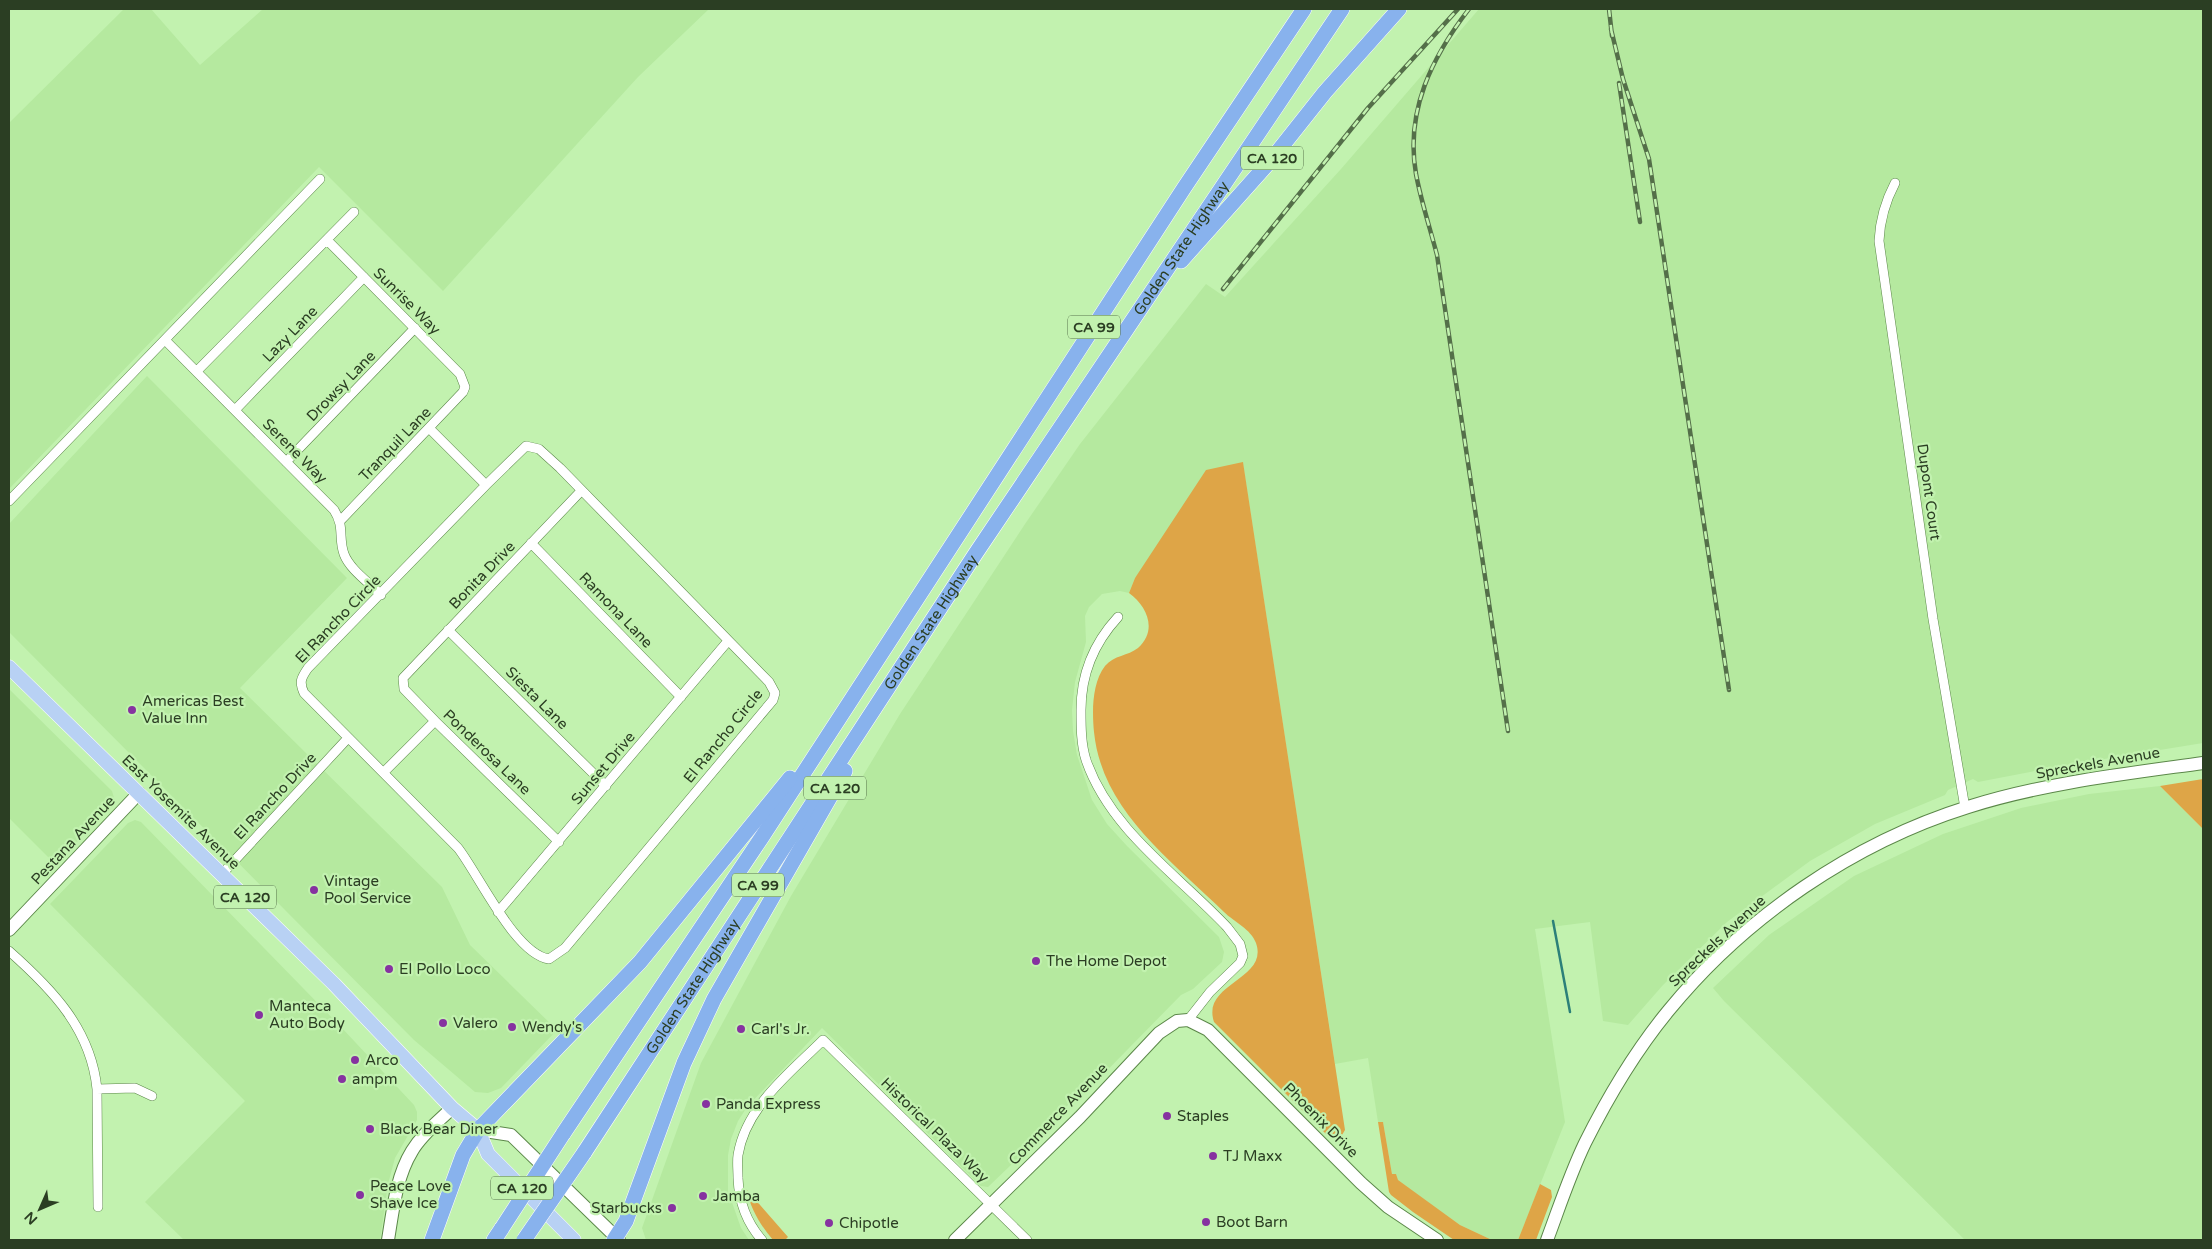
<svg xmlns="http://www.w3.org/2000/svg" width="2212" height="1249" font-family="'Varela Round',sans-serif">
<style>
.built{fill:#b5e99f}
.green{fill:#dea547}
.lines{fill:none;stroke-linecap:round;stroke-linejoin:round}
.stream{stroke:#2c8079;stroke-width:2.5}
.street-casing{stroke:#5b8749;stroke-width:10}
.secondary-casing{stroke:#5b8749;stroke-width:14}
.primary-casing{stroke:#fff;stroke-width:15}
.highway-casing{stroke:#fff;stroke-width:16}
.street{stroke:#fff;stroke-width:9}
.secondary{stroke:#fff;stroke-width:12}
.primary{stroke:#b8d1f4;stroke-width:14}
.highway{stroke:#88b2ed;stroke-width:15}
.rail-casing{stroke:#546f49;stroke-width:4.5}
.rail{stroke:#c2f2af;stroke-width:2.5;stroke-dasharray:8;stroke-linecap:butt}
.highway-bridge-casing{stroke:#fff;stroke-width:16;stroke-linecap:butt}
.highway-bridge{stroke:#88b2ed;stroke-width:15}
.poi-dot{fill:#8632a0;stroke:#c2f2af;stroke-width:2}
.labels{text-anchor:middle;dominant-baseline:central;stroke-width:4.5;stroke-linejoin:round;paint-order:stroke}
.shield{fill:#c2f2af;stroke:#58744d;stroke-width:1}
.shield-label{font-size:14px;font-weight:bold;fill:#2b3e23}
.street-label{font-size:15px;fill:#2b3e23;stroke:#c2f2af}
.poi-label{font-size:15px;fill:#2b3e23;stroke:#c2f2af;text-anchor:start}
</style>
<rect width="100%" height="100%" fill="#c2f2af"/>
<path class="built" d="M 124,9 L 151,9 L 200,65 L 263,9 L 709,9 L 638,77 L 443,291 L 319,167 L 9,489 L 9,123 Z
M 1479,9 L 2203,9 L 2203,743 L 2061,766 L 1978,782 L 1973,779 L 1948,790 L 1945,795 L 1875,824 L 1810,861 L 1727,922 L 1663,985 L 1628,1025 L 1603,1021 L 1590,922 L 1535,929 L 1565,1122 L 1518,1240 L 1492,1240 L 1460,1225 L 1397,1180 L 1396,1174 L 1392,1174 L 1383,1122 L 1378,1122 L 1368,1058 L 1335,1064 L 1243,463 L 1135,578 L 1129,593 L 1120,591 L 1102,594 L 1089,607 L 1085,616 L 1086,642 L 1075,682 L 1072,710 L 1073,731 L 1077,755 L 1092,800 L 1107,824 L 1127,846 L 1219,937 L 1224,952 L 1222,962 L 1193,989 L 1181,995 L 1079,1099 L 1073,1100 L 1062,1111 L 1063,1115 L 988,1187 L 981,1186 L 822,1028 L 747,1107 L 738,1121 L 731,1139 L 728,1155 L 728,1191 L 741,1228 L 749,1240 L 646,1240 L 642,1228 L 701,1063 L 791,896 L 900,714 L 1025,524 L 1080,444 L 1206,284 L 1225,297 L 1341,169 Z
M 147,376 L 347,578 L 240,688 L 442,887 L 470,945 L 557,1030 L 501,1088 L 488,1093 L 475,1092 L 414,1040 L 9,632 L 9,524 Z
M 9,689 L 112,791 L 114,798 L 111,805 L 56,865 L 9,818 Z
M 2160,786 L 2203,829 L 2203,1240 L 1965,1240 L 1724,1001 L 1713,988 L 1769,935 L 1854,876 L 1943,834 L 2021,808 L 2089,794 Z
M 135,820 L 141,822 L 341,1027 L 414,1105 L 417,1112 L 417,1120 L 395,1158 L 388,1184 L 380,1240 L 184,1240 L 145,1202 L 245,1101 L 50,904 L 128,823 Z"/>
<path class="green" d="M 1243,462 L 1345,1130 L 1339,1140 L 1330,1138 L 1214,1022 C 1201,983 1269,980 1256,943 C 1251,929 1234,922 1224,912 C 1171,860 1102,811 1094,732 C 1092,711 1092,683 1105,666 C 1114,655 1128,656 1138,648 C 1158,630 1147,606 1129,593 L 1135,578 L 1206,470 Z
M 2203,779 L 2203,829 L 2160,786 Z
M 1378,1122 L 1383,1122 L 1392,1174 L 1396,1174 L 1398,1180 L 1460,1225 L 1492,1240 L 1454,1240 L 1413,1212 L 1391,1195 L 1389,1192 Z
M 1540,1184 L 1551,1190 L 1552,1197 L 1536,1240 L 1518,1240 Z
M 746,1189 L 788,1237 L 785,1240 L 773,1240 C 760,1225 751,1209 746,1189 Z"/>
<g class="lines">
<path class="stream" d="M 1553,921 L 1570,1012"/>
<g class="street-casing">
<path id="street" d="M 1895,183 C 1885,202 1880,219 1879,241 L 1933,619 L 1965,808
M 327,240 L 460,374 L 465,387 L 463,392 L 341,520
M 165,340 L 334,510 C 345,527 338,537 344,554 C 350,570 370,583 381,595
M 197,371 L 354,212
M 235,410 L 364,277
M 429,428 L 486,485
M 526,446 L 539,449 L 560,468 L 769,682 L 775,693 L 773,700 L 565,948 L 549,959 C 515,954 479,875 458,848 L 304,693 C 299,682 301,678 308,668 L 486,485 Z
M 286,462 L 415,328
M 9,501 L 320,179
M 531,543 L 681,697
M 1118,617 C 1094,643 1081,675 1081,710 C 1081,727 1081,744 1086,760 C 1110,830 1178,875 1227,927 L 1240,944 L 1243,956 L 1240,963 L 1210,992 L 1188,1020
M 448,630 L 606,786
M 384,772 L 435,721
M 559,842 L 435,721 L 404,689 L 403,678 L 581,491
M 222,874 L 348,738
M 498,912 L 728,641
M 9,951 C 52,989 91,1029 97,1089 L 98,1207
M 97,1089 L 135,1088 L 152,1096
M 762,1240 C 746,1222 739,1202 738,1178 C 738,1170 737,1162 738,1155 C 746,1106 790,1073 823,1040 L 1027,1240"/>
</g>
<g class="secondary-casing">
<path id="secondary" d="M 9,930 L 139,793
M 478,1130 L 511,1135 L 619,1240
M 388,1240 C 393,1210 396,1177 412,1151 C 422,1134 438,1122 452,1108
M 955,1240 L 1080,1117 L 1159,1033 L 1177,1021 L 1188,1020 L 1208,1030 L 1361,1183 L 1388,1207 L 1437,1240
M 1547,1240 C 1559,1208 1570,1174 1585,1143 C 1608,1097 1636,1050 1669,1010 C 1745,917 1853,843 1968,807 C 2044,783 2124,774 2203,763"/>
</g>
<g class="primary-casing">
<path id="primary" d="M 9,667 L 334,984 L 452,1108 L 478,1130 L 488,1154 L 574,1240"/>
</g>
<g class="highway-casing">
<g id="highway">
<path d="M 1181,261 L 1271,160 L 1325,92 L 1399,9"/>
<path d="M 563,1134 L 762,837 L 1184,188 L 1304,9"/>
<path id="s1" d="M 584,1153 L 976,553 L 1342,9"/>
<path d="M 432,1240 L 463,1155 L 478,1130 L 640,962 L 790,778"/>
<path d="M 494,1240 L 502,1228"/>
<path d="M 614,1240 L 626,1221 L 684,1063 L 714,999 L 845,771"/>
</g>
</g>
<use href="#street" class="street"/>
<use href="#secondary" class="secondary"/>
<use href="#primary" class="primary"/>
<use href="#highway" class="highway"/>
<g class="rail-casing">
<path id="rail" d="M 1469,9 C 1432,57 1405,111 1416,174 C 1421,201 1430,228 1437,255 L 1508,731
M 1609,9 L 1612,36
M 1611,29 L 1623,79 L 1649,159 L 1729,690
M 1619,83 L 1640,222
M 1223,289 L 1368,108 L 1458,9"/>
</g>
<use href="#rail" class="rail"/>
<g class="highway-bridge-casing">
<path id="highway-bridge" d="M 502,1228 L 563,1134
M 524,1240 L 584,1153"/>
</g>
<use href="#highway-bridge" class="highway-bridge"/>
</g>
<g class="poi-dot">
<circle cx="132" cy="710" r="5"/>
<circle cx="314" cy="890" r="5"/>
<circle cx="1036" cy="961" r="5"/>
<circle cx="389" cy="969" r="5"/>
<circle cx="259" cy="1015" r="5"/>
<circle cx="443" cy="1023" r="5"/>
<circle cx="512" cy="1027" r="5"/>
<circle cx="741" cy="1029" r="5"/>
<circle cx="355" cy="1060" r="5"/>
<circle cx="342" cy="1079" r="5"/>
<circle cx="706" cy="1104" r="5"/>
<circle cx="1167" cy="1116" r="5"/>
<circle cx="370" cy="1129" r="5"/>
<circle cx="1213" cy="1156" r="5"/>
<circle cx="360" cy="1195" r="5"/>
<circle cx="703" cy="1196" r="5"/>
<circle cx="672" cy="1208" r="5"/>
<circle cx="1206" cy="1222" r="5"/>
<circle cx="829" cy="1223" r="5"/>
</g>
<g class="labels">
<g class="shield">
<rect x="1241" y="146.5" width="62" height="23" rx="4"/>
<rect x="1068" y="315.5" width="52" height="23" rx="4"/>
<rect x="804" y="776.5" width="62" height="23" rx="4"/>
<rect x="732" y="873.5" width="52" height="23" rx="4"/>
<rect x="214" y="885.5" width="62" height="23" rx="4"/>
<rect x="491" y="1176.5" width="62" height="23" rx="4"/>
</g>
<g class="shield-label">
<text x="1272" y="158">CA 120</text>
<text x="1094" y="327">CA 99</text>
<text x="835" y="788">CA 120</text>
<text x="758" y="885">CA 99</text>
<text x="245" y="897">CA 120</text>
<text x="522" y="1188">CA 120</text>
</g>
<g class="street-label">
<text stroke="none"><textPath href="#s1" startOffset="1084">Golden State Highway</textPath></text>
<text transform="translate(407 301) rotate(45)">Sunrise Way</text>
<text transform="translate(290 334) rotate(-46)">Lazy Lane</text>
<text transform="translate(341 386) rotate(-46)">Drowsy Lane</text>
<text transform="translate(395 444) rotate(-46)">Tranquil Lane</text>
<text transform="translate(295 451) rotate(45)">Serene Way</text>
<text transform="translate(1929 492) rotate(82)">Dupont Court</text>
<text transform="translate(482 575) rotate(-46)">Bonita Drive</text>
<text transform="translate(616 610) rotate(46)">Ramona Lane</text>
<text transform="translate(338 619) rotate(-46)">El Rancho Circle</text>
<text stroke="none"><textPath href="#s1" startOffset="634">Golden State Highway</textPath></text>
<text transform="translate(537 698) rotate(45)">Siesta Lane</text>
<text transform="translate(723 736) rotate(-51)">El Rancho Circle</text>
<text transform="translate(487 752) rotate(44)">Ponderosa Lane</text>
<text transform="translate(2098 763) rotate(-10)">Spreckels Avenue</text>
<text transform="translate(603 768) rotate(-50)">Sunset Drive</text>
<text transform="translate(275 796) rotate(-47)">El Rancho Drive</text>
<text transform="translate(181 812) rotate(44)">East Yosemite Avenue</text>
<text transform="translate(73 840) rotate(-47)">Pestana Avenue</text>
<text transform="translate(1717 941) rotate(-43)">Spreckels Avenue</text>
<text stroke="none"><textPath href="#s1" startOffset="199">Golden State Highway</textPath></text>
<text transform="translate(1058 1114) rotate(-46)">Commerce Avenue</text>
<text transform="translate(1321 1120) rotate(45)">Phoenix Drive</text>
<text transform="translate(935 1130) rotate(44)">Historical Plaza Way</text>
</g>
<g class="poi-label">
<text x="142" y="701">Americas Best<tspan x="142" dy="17">Value Inn</tspan></text>
<text x="324" y="881">Vintage<tspan x="324" dy="17">Pool Service</tspan></text>
<text x="1046" y="961">The Home Depot</text>
<text x="399" y="969">El Pollo Loco</text>
<text x="269" y="1006">Manteca<tspan x="269" dy="17">Auto Body</tspan></text>
<text x="453" y="1023">Valero</text>
<text x="522" y="1027">Wendy's</text>
<text x="751" y="1029">Carl's Jr.</text>
<text x="365" y="1060">Arco</text>
<text x="352" y="1079">ampm</text>
<text x="716" y="1104">Panda Express</text>
<text x="1177" y="1116">Staples</text>
<text x="380" y="1129">Black Bear Diner</text>
<text x="1223" y="1156">TJ Maxx</text>
<text x="370" y="1186">Peace Love<tspan x="370" dy="17">Shave Ice</tspan></text>
<text x="713" y="1196">Jamba</text>
<text x="662" y="1208" text-anchor="end">Starbucks</text>
<text x="1216" y="1222">Boot Barn</text>
<text x="839" y="1223">Chipotle</text>
</g>
</g>
<rect width="2212" height="1249" fill="none" stroke="#2b3e23" stroke-width="20"/>
<g transform="translate(40 1209) rotate(225)" stroke="#c2f2af" stroke-width="4" paint-order="stroke">
<path d="M0-4L9 19L0 12L-9 19Z" fill="#2b3e23"/>
<text y="-8" font-size="14" font-weight="bold" text-anchor="middle" fill="#2b3e23">N</text>
</g>
</svg>
